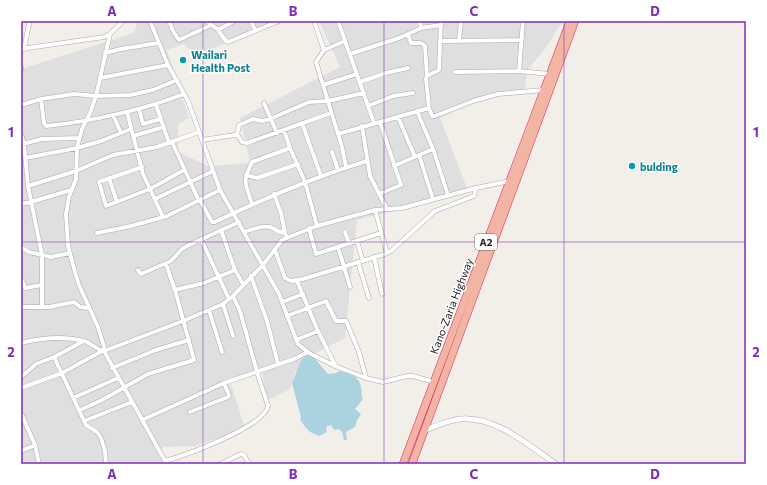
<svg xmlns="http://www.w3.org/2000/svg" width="767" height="485" font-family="Commissioner,sans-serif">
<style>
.residential{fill:#e0dfdf}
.water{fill:#aad3df}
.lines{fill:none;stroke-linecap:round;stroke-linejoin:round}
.minor-casing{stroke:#a9a9a9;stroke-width:5}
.tertiary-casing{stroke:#a9a9a9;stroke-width:6}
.trunk-casing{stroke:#dc2a67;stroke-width:8}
.minor{stroke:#fff;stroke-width:4}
.tertiary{stroke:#fff;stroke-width:5}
.trunk{stroke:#f2b4a3;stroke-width:7}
.grid{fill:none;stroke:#7b2cbf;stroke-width:1;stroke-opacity:0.55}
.culture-dot{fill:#0f9aa8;stroke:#fff;stroke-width:1.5}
.labels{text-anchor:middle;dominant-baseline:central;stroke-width:3;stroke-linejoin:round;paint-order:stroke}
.shield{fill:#fff;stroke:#646464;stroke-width:1}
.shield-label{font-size:10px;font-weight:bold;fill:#222}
.culture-label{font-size:11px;font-weight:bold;fill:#0d838f;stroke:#fff;text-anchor:start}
.street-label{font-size:11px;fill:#222;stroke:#fff}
.neatline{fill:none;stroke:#7b2cbf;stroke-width:1.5}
.grid-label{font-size:13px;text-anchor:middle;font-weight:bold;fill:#7b2cbf}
</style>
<rect width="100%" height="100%" fill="#f2efe9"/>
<path class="residential" d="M 138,21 L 280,21 L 195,56 L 184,44 L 167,50 L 189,118 L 178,124 L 178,152 L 208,166 L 250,163 L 240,118 L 340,67 L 319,21 L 563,21 L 545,49 L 528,69 L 524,95 L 496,95 L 462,107 L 440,118 L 468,191 L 407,208 L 357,220 L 345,338 L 312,355 L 295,372 L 290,389 L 267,401 L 262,372 L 229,378 L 245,429 L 195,446 L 162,447 L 162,464 L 21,464 L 21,69 L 134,33 Z"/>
<path class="water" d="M 306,355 L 312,355 L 328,374 L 336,373 L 339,371 C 348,373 359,375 361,387 C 362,392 361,395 363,399 L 355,409 L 361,414 L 357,420 L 355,427 L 346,432 L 347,440 L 344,440 L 342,432 L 339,429 L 334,430 L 331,425 L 327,426 L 326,430 L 327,432 L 319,436 C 308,432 306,429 300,419 L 301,417 L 292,383 L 301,361 Z"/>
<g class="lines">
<g class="minor-casing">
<path id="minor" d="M 150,21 L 168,65 L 188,101 L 220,190 L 279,294 L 298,344 L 309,353 L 335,366 L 366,378 L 383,382 L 407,376 L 413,376 L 434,382
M 169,21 L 173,31 L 179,40 L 211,25
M 207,21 L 218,30 L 234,21
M 251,21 L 255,30
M 314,21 L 324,50
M 338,21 L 374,123
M 420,21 L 421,28
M 441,21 L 439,70 L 427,76 L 426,79 L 429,108 L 432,116 L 435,116 L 473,101 L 498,94 L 544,90
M 218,30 L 225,40 L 228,42 L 279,21
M 408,34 L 411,43 L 421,43 L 425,46 L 427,76
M 345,41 L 324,50 L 316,62 L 342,147 L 346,167
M 440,41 L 522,40
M 459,41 L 461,21
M 21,49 L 104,37 L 110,34 L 123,21
M 24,49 L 29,24
M 105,53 L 121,49 L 158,43
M 350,54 L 399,38 L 421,28 L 441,25
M 21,67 L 21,70
M 519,71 L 523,21
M 455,72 L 519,71 L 550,74
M 100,78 L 168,65
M 360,82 L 386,73 L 408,68
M 323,85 L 357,74
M 41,99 L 44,123 L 46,126 C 94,121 139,111 184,94
M 264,103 L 277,133
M 21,105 L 41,99 L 74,94 L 96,96 L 130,95 L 153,90 L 177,80
M 156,105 L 169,143
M 368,106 L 393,96 L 413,93
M 139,109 L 143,124 L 161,119
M 417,111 L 433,149 L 448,195
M 127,112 L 143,174 L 163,217
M 113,115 L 121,133
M 398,117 L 415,157
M 302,123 L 321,176
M 362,126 L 370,176 L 387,209
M 284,130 L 290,148 L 305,182 L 317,226
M 21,134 L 24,144 L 28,186 L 42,255 L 42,307
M 338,134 L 429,108
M 237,135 L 239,125 L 253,119 L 262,121 L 270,119 L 309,102 L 328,101 L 364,93
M 133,136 L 164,127
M 202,140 L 235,135 L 238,136 L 242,142 L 247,143 L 331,113
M 172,142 L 199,201
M 23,144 L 42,139 L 79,138
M 332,152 L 338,170
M 419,155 L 433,199
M 25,158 L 77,148 L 101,141 L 131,129
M 394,166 L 433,149
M 142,167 L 99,182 L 106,206 L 150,189 L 184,170
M 246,175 L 257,178 L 298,164
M 109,178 L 117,202
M 28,186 L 76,171 L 113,155 L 157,147 L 199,132
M 274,194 L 281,213 L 285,233
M 379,194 L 401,185 L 380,122
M 155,199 L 213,171
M 200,200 L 212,222 L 215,222 C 265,198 314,177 367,161
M 21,204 L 31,202 L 71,190
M 252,204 C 245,182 242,183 252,162 L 290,148
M 375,210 L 387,253
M 309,228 L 316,254 L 381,233
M 221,230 L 235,270 L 243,284
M 244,232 C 251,230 262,225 270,227 C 276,228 274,232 285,233 L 287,238
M 345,232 L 349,243
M 97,233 L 131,226 L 167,216 L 220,190
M 201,239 L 229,299
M 357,241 L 363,261
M 21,247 L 29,252 L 51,257 L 70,253
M 338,247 L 350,287
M 275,250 L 285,278 L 291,281 L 303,279 L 385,254 L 391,251 L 435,211 L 474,196 L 476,188
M 374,257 L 382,294
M 358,262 L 369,298
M 138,270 L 141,274 L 171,261 L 182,249 L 187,246 L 239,222
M 251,276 L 267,321 L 278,364
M 297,281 L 318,331 L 335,365
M 21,282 L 23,282 L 25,288 L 42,285
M 175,290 L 204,283 L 235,270
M 282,302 L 303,294
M 223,304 L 233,336
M 21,307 L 49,307 L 74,302 L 80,307 L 89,308
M 209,310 L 222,352
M 287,316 L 326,301 L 336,321 L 346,321 L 359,352 L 366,378
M 296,340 L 318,331
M 21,343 C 41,338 64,336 84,341 C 91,343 97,350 104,351 L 183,321 L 223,304 L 233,296 L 263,265 L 282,240 L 294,235 L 317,226 L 375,210 L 402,208 L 476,188 L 510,181
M 105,350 L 98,327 L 79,285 L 75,272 L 68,246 L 66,214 L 69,197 L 76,179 L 77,148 L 82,129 L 90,113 L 96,96 L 110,34
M 104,351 L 165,461 L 166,464
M 54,357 L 86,425 L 97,432 L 101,438 L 105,451 L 106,464
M 112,368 L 156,350 L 189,340
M 21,377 L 36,364 L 54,357 L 84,341
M 21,388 L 62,373 L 102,351
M 73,398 L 118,378
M 80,410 L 102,400 L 148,374 L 194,360 L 175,290 L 166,264
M 190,412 L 228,397 L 229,395 L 224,383
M 21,413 L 35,445 L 39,464
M 142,420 L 224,383 L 294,359 L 308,352
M 84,421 L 132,402
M 21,451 L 35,445
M 165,461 C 186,455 264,427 268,406 L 257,372 L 240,311 L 233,296
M 220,464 L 241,454 L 244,455 L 249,464"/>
</g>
<g class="tertiary-casing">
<path id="tertiary" d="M 425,430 C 437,426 448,420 460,419 C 494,415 530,446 556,464"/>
</g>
<g class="trunk-casing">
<path id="trunk" d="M 403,464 L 570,21
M 412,464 L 575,21"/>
</g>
<use href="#minor" class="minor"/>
<use href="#tertiary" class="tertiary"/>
<use href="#trunk" class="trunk"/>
</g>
<path class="grid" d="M 203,21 L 203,464M 384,21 L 384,464M 564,21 L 564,464M 21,242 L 746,242"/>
<g class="culture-dot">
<circle cx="183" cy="60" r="4"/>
<circle cx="632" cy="166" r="4"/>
</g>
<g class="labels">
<rect class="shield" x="475" y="234" width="22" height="16" rx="3"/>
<g class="shield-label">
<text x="486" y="242">A2</text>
</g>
<g class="culture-label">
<text x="191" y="54">Wailari<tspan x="191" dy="13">Health Post</tspan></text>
<text x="640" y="166">bulding</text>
</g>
<g class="street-label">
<text transform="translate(451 306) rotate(-69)">Kano-Zaria Highway</text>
</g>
</g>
<rect width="767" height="485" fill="none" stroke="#ffffff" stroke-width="44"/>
<rect x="22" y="22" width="723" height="441" class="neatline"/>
<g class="grid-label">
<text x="112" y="16">A</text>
<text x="293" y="16">B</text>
<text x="474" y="16">C</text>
<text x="655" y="16">D</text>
<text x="11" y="137">1</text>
<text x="756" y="137">1</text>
<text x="11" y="357">2</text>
<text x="756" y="357">2</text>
<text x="112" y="479">A</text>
<text x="293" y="479">B</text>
<text x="474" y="479">C</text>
<text x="655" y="479">D</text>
</g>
</svg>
